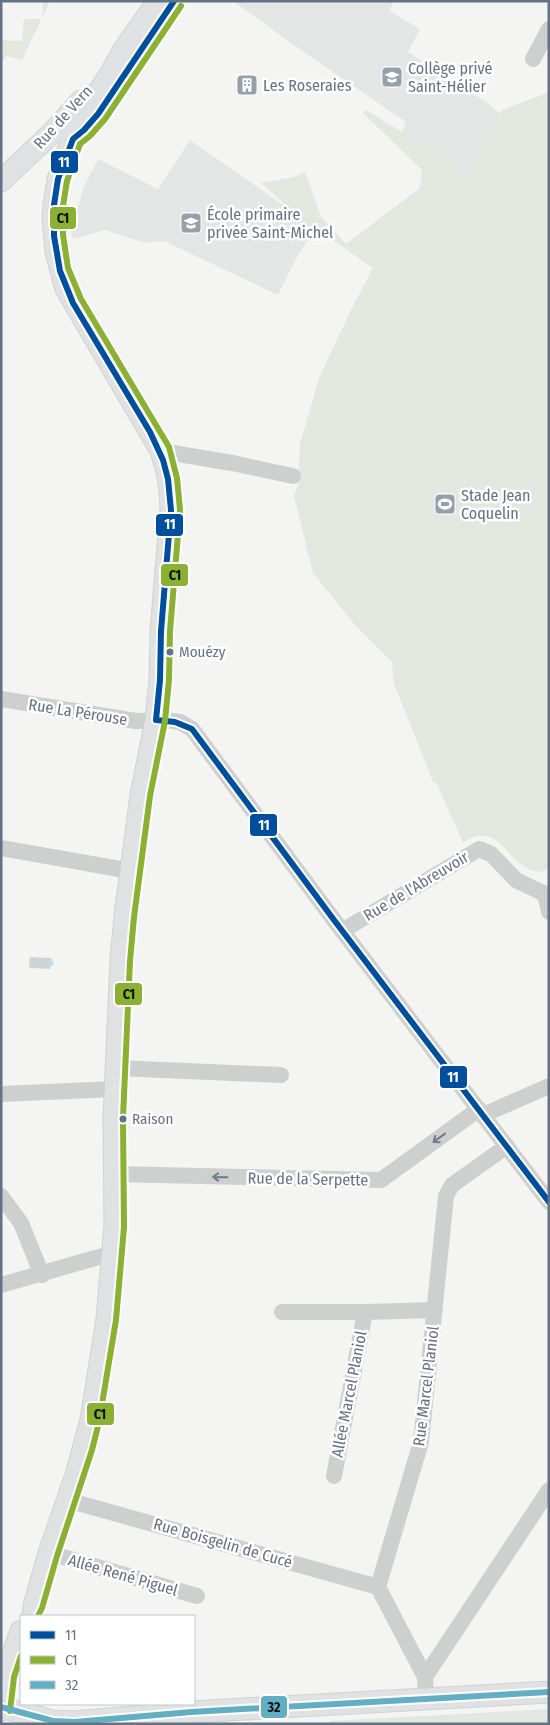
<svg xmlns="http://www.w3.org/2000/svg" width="550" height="1725" font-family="'Fira Sans Condensed',sans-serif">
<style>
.built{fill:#e4e6e5}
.green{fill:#e3e7e0}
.water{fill:#ced5d8}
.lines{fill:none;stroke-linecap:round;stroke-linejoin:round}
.major-casing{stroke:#d1d2d1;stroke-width:23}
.minor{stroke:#cecfcf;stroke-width:16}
.major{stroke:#e0e1e2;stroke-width:21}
.bus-1-casing{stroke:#fff;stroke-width:10}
.bus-2-casing{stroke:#fff;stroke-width:10}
.bus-3-casing{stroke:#fff;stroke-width:10}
.bus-1{stroke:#004f9e;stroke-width:6}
.bus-2{stroke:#8bb132;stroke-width:6}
.bus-3{stroke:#62afc4;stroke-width:6}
.oneway{stroke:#6e7b8c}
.bus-dot{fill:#637284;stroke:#fff;stroke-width:2}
.labels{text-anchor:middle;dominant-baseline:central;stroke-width:5;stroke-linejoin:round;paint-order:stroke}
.bus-label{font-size:15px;fill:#637284;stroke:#fff;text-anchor:start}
.poi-label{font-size:16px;fill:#637284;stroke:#fff;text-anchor:start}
.street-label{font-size:16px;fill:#637284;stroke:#fff}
.line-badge{stroke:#fff;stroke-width:2}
.badge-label{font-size:14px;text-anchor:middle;font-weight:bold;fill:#fff}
.pale-badge-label{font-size:14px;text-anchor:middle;font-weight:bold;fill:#111}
</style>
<rect width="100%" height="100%" fill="#f4f4f2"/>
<path class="built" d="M 233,1 L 394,1 L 390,11 L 420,29 L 408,52 L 489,104 L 500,114 L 468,172 L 402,132 L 406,122 L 295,46 Z
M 190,140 L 316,228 L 296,259 L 278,295 L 164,241 L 145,243 L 105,230 L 73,239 L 71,232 L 84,186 L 98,159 L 158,189 Z"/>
<path class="green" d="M 43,1 L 50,1 L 22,60 L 7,56 L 1,63 L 1,40 L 22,41 L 24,19 L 42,19 Z
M 549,92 L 549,867 L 541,872 C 537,871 532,871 529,869 C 506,860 497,819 463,843 L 437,784 L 433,782 L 394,684 L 392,662 L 355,625 L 313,573 L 294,496 L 298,485 L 300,444 L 319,378 L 352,308 L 373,268 L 300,217 L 261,183 L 291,178 L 305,172 L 321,217 L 346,244 L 420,188 L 422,170 L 363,113 L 366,110 L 468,172 L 502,110 Z
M 549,1709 L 549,1724 L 330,1724 L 330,1721 Z"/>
<path class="water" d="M 30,957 L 51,958 L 54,964 L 50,967 L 50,969 L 29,968 Z"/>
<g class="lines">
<g class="major-casing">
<path id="major" d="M 117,86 L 174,1
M 1,181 L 54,131 L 81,101
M 33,1616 L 34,1606 L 49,1553 L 76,1475 L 91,1420 L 107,1319 L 115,1226 L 114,1118 L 121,960 L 125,916 L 141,795 L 156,720 L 160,680 L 161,631 L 171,510 C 171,489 168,471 161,451 L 66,289 L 56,252 L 53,217 L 54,205 L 58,179 L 77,125 L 111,73 L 123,51 L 158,1
M 1,1707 L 53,1721 L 75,1722 L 191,1712 L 549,1692
M 1,1710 L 5,1675 L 21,1631"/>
</g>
<path class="minor" d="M 533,59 L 549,29
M 161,451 L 232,463 L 293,476
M 1,699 L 136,721 L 166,720 L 180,722 L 192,729 L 334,920 L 549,1202
M 1,848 L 131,871
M 342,931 L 479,849 L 491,854 L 516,880 L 545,894 L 549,912
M 116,1068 L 281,1075
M 1,1094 L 115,1089
M 483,1115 L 549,1086
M 115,1174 L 381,1180 L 479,1109
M 1,1196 L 21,1223 L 42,1275
M 1,1285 L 113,1253
M 282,1312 L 365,1312 L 435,1310
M 334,1476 L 365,1312
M 67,1500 L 378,1587
M 49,1553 L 197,1596
M 425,1677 L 549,1490
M 426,1699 L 425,1677 L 378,1587 L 421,1442 L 446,1196 L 452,1185 L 507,1146"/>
<use href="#major" class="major"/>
<g class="bus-1-casing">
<path id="bus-1" d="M 156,720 L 160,680 L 161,631 L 171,510 L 168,479 L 163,460 L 150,432 L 73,303 L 60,271 L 54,236 L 54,205 L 58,179 L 73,139 L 84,130 L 98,114 L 174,1
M 156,720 L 175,722 L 192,729 L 334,920 L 549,1202"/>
</g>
<g class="bus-2-casing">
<path id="bus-2" d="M 38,1616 L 42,1608 L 57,1556 L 92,1450 L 99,1422 L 116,1320 L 124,1227 L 123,1118 L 130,961 L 134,917 L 150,796 L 165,721 L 169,680 L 170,631 L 180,510 L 177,478 L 169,447 L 81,299 L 68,268 L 63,235 L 63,206 L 67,181 L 80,144 L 90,136 L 105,119 L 181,6
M 10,1711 L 14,1677 L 21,1656"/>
</g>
<g class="bus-3-casing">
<path id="bus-3" d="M 1,1707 L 53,1721 L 75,1722 L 191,1712 L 549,1692"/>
</g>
<use href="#bus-1" class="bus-1"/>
<use href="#bus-2" class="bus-2"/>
<use href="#bus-3" class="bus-3"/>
</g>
<defs><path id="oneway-shaft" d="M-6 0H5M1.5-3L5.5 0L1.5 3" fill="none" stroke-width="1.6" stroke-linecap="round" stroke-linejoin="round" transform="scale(1.25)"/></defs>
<g class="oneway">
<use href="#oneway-shaft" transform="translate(439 1138) rotate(144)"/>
<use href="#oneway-shaft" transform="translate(220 1177) rotate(-179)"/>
</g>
<defs>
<g id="school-square" transform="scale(1.125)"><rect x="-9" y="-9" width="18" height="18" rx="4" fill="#96a0aa" stroke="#fff"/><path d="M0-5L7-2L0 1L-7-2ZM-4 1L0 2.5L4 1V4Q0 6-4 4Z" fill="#fff"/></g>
<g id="building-square" transform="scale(1.125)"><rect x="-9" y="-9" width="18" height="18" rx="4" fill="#96a0aa" stroke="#fff"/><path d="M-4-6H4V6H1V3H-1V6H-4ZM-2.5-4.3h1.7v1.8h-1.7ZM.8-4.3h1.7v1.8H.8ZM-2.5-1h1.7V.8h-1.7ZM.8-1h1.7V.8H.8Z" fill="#fff"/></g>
<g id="stadium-square" transform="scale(1.125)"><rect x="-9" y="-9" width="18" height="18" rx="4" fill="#96a0aa" stroke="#fff"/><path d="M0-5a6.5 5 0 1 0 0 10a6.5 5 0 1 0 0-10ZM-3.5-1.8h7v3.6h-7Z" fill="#fff"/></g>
</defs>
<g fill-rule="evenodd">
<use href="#school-square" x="392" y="77"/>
<use href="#building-square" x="247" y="85"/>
<use href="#school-square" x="191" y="223"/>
<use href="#stadium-square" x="445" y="504"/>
</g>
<g class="bus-dot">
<circle cx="170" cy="652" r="4.5"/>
<circle cx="123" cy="1119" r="4.5"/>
</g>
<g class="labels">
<g class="bus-label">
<text x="179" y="652">Mouézy</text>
<text x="132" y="1119">Raison</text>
</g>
<g class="poi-label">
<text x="408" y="68">Collège privé<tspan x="408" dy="18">Saint-Hélier</tspan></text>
<text x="263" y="85">Les Roseraies</text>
<text x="207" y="214">École primaire<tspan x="207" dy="18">privée Saint-Michel</tspan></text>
<text x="461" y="495">Stade Jean<tspan x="461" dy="18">Coquelin</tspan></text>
</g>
<g class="street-label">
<text transform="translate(63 117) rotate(-48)">Rue de Vern</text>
<text transform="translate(78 712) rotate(9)">Rue La Pérouse</text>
<text transform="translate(416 886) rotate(-31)">Rue de l'Abreuvoir</text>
<text transform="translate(308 1179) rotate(1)">Rue de la Serpette</text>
<text transform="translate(426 1386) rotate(-83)">Rue Marcel Planiol</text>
<text transform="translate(349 1394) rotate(-79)">Allée Marcel Planiol</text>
<text transform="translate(223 1543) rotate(16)">Rue Boisgelin de Cucé</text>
<text transform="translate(123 1575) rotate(16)">Allée René Piguel</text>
</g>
</g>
<g class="line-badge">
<rect x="50" y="150" width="29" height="24" rx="5" fill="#004f9e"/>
<rect x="49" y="206" width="28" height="24" rx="5" fill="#8bb132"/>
<rect x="155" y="513" width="29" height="24" rx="5" fill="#004f9e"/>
<rect x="160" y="563" width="29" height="24" rx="5" fill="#8bb132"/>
<rect x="249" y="813" width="29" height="24" rx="5" fill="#004f9e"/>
<rect x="114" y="982" width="29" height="24" rx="5" fill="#8bb132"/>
<rect x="439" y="1065" width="29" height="24" rx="5" fill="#004f9e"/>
<rect x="86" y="1402" width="29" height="24" rx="5" fill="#8bb132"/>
<rect x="260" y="1695" width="28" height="24" rx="5" fill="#62afc4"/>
</g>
<g class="badge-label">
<text x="64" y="167">11</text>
<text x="170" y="529">11</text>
<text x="264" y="830">11</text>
<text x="453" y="1082">11</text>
</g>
<g class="pale-badge-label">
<text x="63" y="223">C1</text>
<text x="175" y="580">C1</text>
<text x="129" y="999">C1</text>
<text x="100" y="1419">C1</text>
<text x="274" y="1712">32</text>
</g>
<rect width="550" height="1725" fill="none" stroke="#637284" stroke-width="5"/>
<rect x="20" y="1615" width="175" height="90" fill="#ffffff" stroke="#c1c7ce"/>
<rect x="30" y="1631" width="25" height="8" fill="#004f9e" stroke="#c1c7ce"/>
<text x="65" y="1640" font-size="15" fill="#637284">11</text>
<rect x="30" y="1656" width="25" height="8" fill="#8bb132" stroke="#c1c7ce"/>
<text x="65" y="1665" font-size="15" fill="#637284">C1</text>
<rect x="30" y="1681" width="25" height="8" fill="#62afc4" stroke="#c1c7ce"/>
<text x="65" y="1690" font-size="15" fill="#637284">32</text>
</svg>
